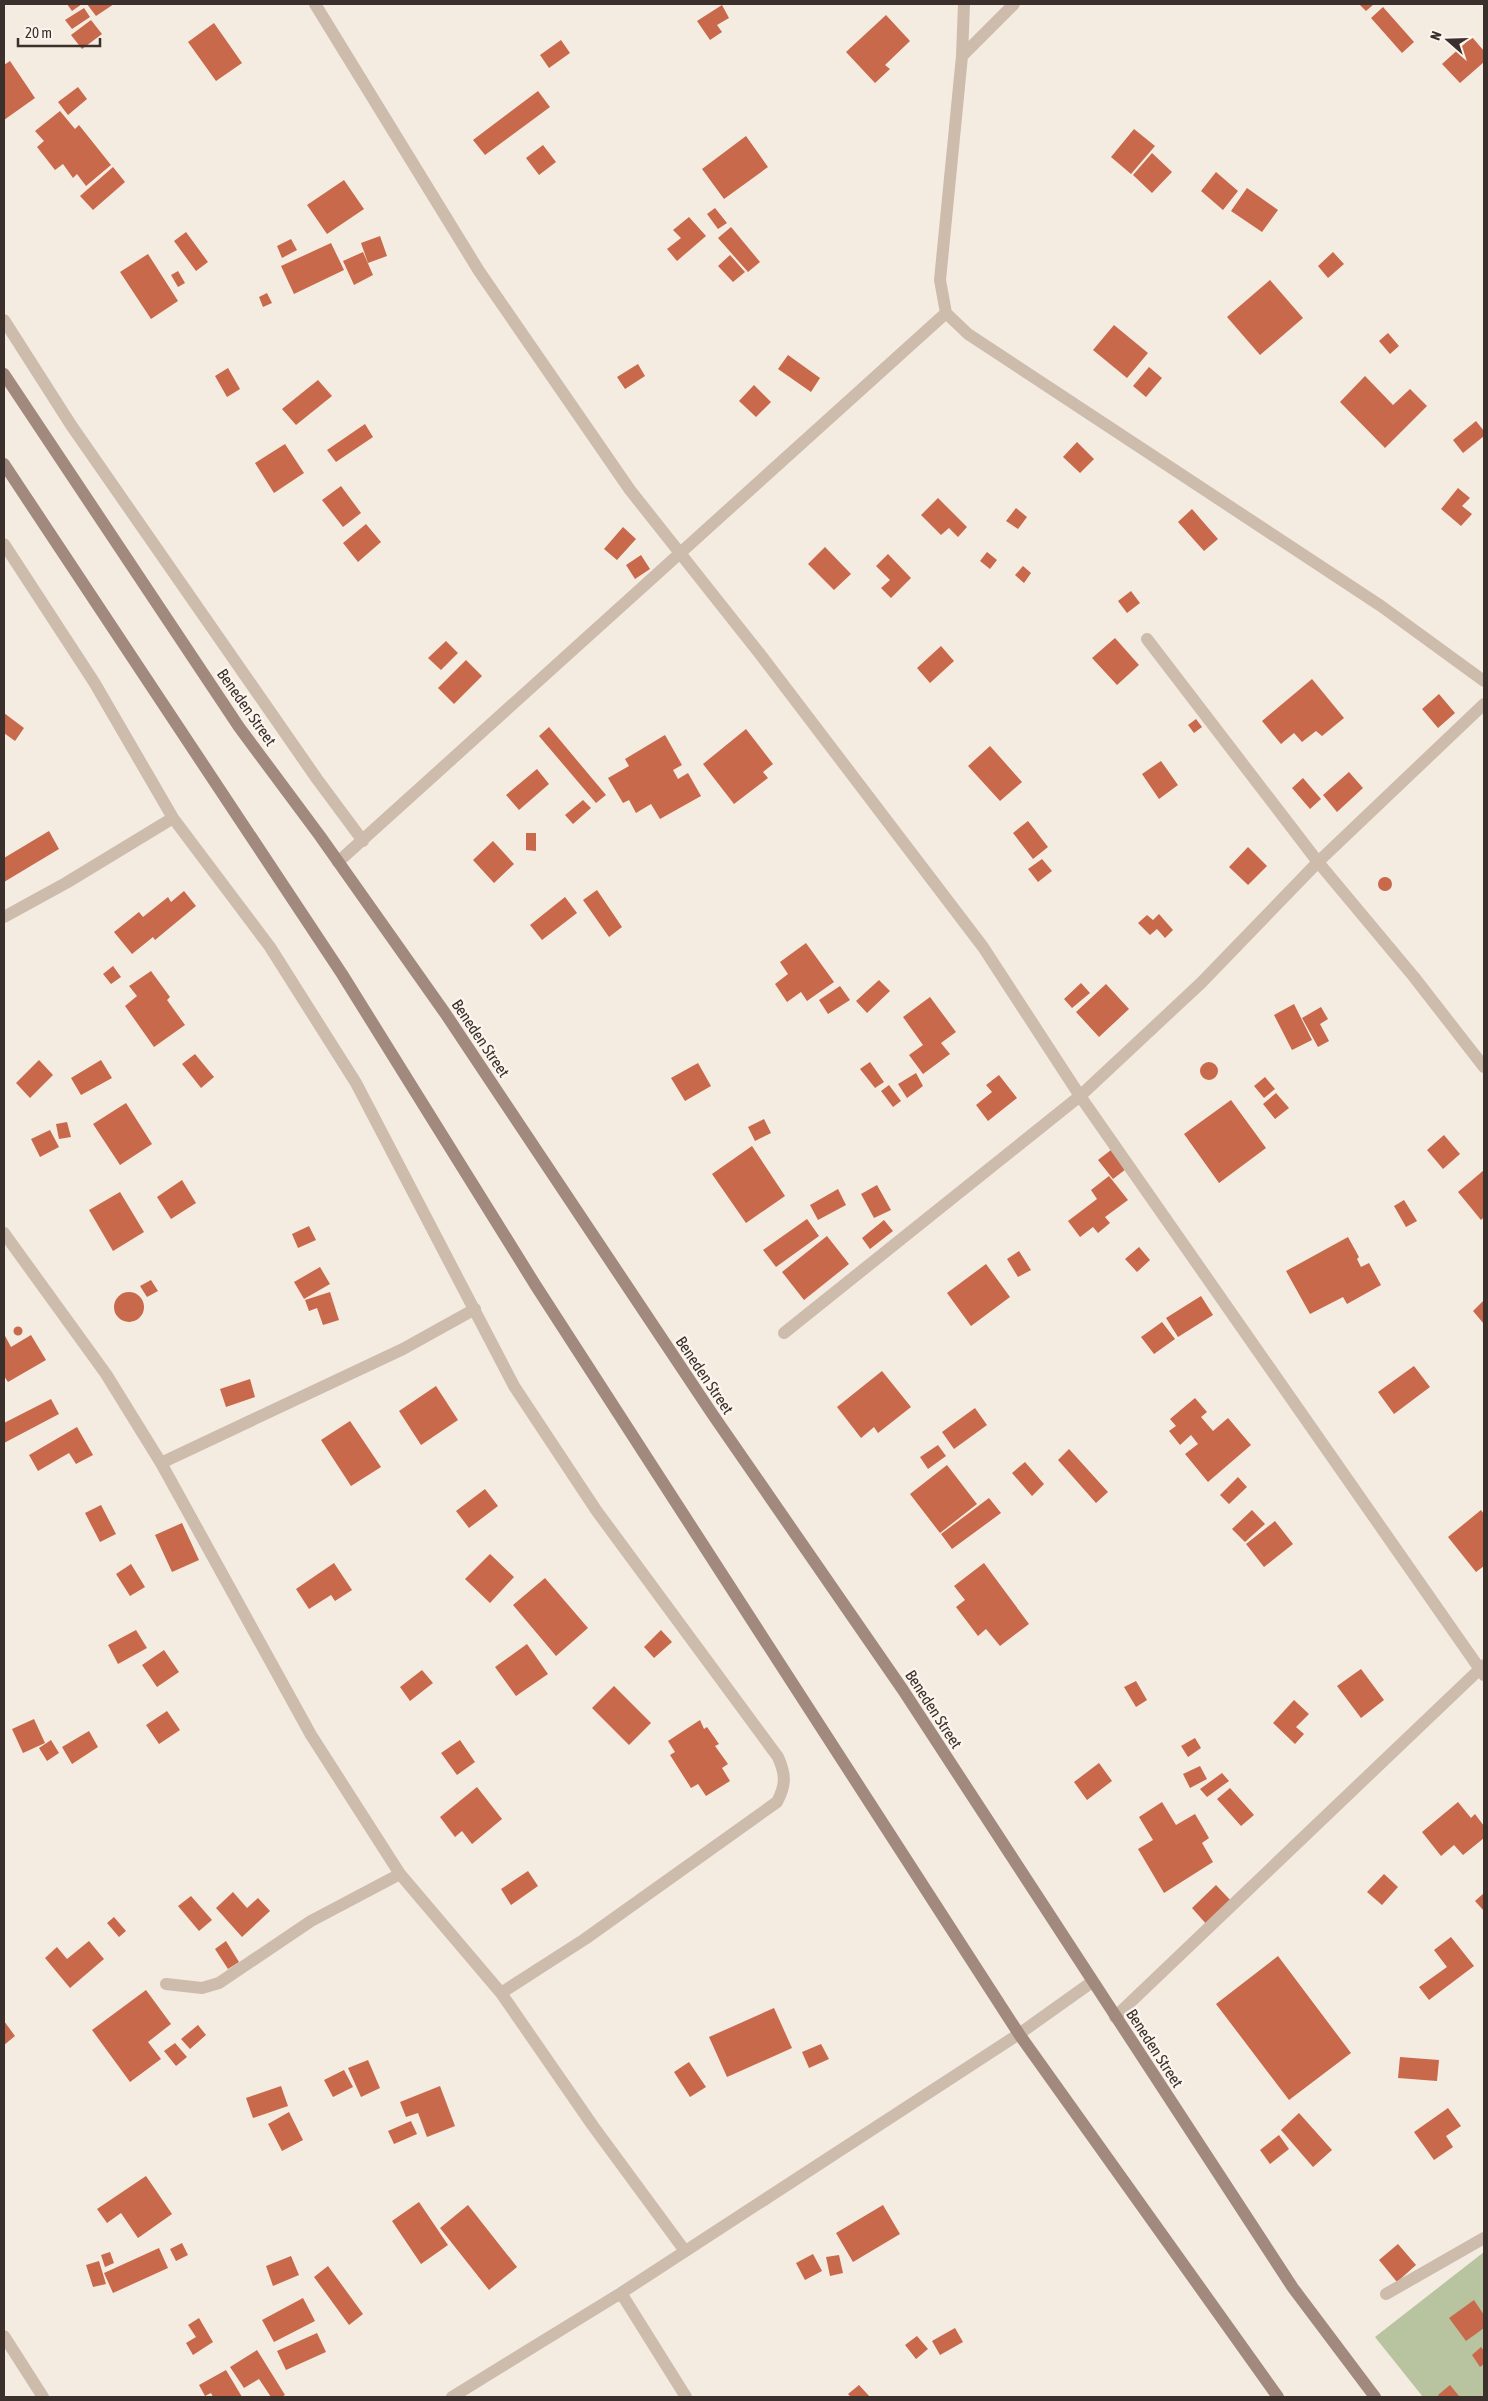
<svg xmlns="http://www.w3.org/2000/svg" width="1488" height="2401" font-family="'Asap Condensed',sans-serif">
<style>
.green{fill:#b8c4a0}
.building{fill:#c8694b}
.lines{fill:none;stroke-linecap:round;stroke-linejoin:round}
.minor{stroke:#cdbbac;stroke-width:12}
.secondary{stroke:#a18a7d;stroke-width:12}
.labels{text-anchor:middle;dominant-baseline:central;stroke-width:5;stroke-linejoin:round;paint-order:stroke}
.street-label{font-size:16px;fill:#3b302b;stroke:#fbf5ee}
</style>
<rect width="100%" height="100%" fill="#f4ebe1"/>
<path class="green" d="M 1484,2252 L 1484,2397 L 1423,2397 L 1375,2337 Z"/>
<path class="building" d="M 67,4 L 82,4 L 72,11 Z
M 87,4 L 114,4 L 96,16 Z
M 1359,4 L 1374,4 L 1366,11 Z
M 722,5 L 729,18 L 717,25 L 722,32 L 710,40 L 697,21 Z
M 1383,7 L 1414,42 L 1402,53 L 1371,18 Z
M 84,8 L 90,17 L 72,29 L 65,20 Z
M 886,15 L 910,41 L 885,65 L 890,69 L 875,83 L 846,52 Z
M 91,20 L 102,34 L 82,49 L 71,35 Z
M 214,23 L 242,63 L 216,81 L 188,42 Z
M 1472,37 L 1484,51 L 1484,62 L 1460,83 L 1442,64 Z
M 561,40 L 570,53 L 549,68 L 540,55 Z
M 10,61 L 35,98 L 4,120 L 4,65 Z
M 78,87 L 87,99 L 68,115 L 58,102 Z
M 538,91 L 550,107 L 485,155 L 473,140 Z
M 60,111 L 75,129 L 79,125 L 111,165 L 86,186 L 77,174 L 73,178 L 63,164 L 55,170 L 37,147 L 44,141 L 35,131 Z
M 1134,129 L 1155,146 L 1131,174 L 1111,157 Z
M 746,136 L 768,167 L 724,199 L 702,169 Z
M 543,145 L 556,162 L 539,175 L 526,158 Z
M 1152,153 L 1172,172 L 1152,193 L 1133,175 Z
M 113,167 L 125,182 L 93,210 L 80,196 Z
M 1216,172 L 1238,191 L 1223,210 L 1201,191 Z
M 344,180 L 364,209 L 327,234 L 307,205 Z
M 1247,188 L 1278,210 L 1262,232 L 1231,211 Z
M 715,208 L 727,223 L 718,229 L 707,214 Z
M 689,217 L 706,236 L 677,261 L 667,249 L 681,238 L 673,230 Z
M 731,227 L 760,262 L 748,272 L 718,238 Z
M 186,232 L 208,262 L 196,271 L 174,241 Z
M 380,236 L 387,256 L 368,263 L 361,243 Z
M 291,239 L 297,250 L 282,258 L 277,246 Z
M 331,243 L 344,270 L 294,294 L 281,266 Z
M 363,252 L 373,275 L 354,285 L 343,261 Z
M 1333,252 L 1344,264 L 1328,278 L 1318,266 Z
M 148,254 L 178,301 L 151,319 L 120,272 Z
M 730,255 L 745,272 L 733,282 L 718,266 Z
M 178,271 L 185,283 L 178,287 L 171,275 Z
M 1270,280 L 1303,318 L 1260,355 L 1227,317 Z
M 267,293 L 272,303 L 263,307 L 259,297 Z
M 1114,325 L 1148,353 L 1127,378 L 1093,350 Z
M 1388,333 L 1399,346 L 1390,354 L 1379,341 Z
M 788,355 L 820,378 L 811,392 L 778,369 Z
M 638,364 L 645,376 L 625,389 L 617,377 Z
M 1149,367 L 1162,378 L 1146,397 L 1133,386 Z
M 228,368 L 240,389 L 227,397 L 215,376 Z
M 1365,376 L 1393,405 L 1410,389 L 1427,406 L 1385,448 L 1340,402 Z
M 318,380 L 332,396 L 296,425 L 282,409 Z
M 754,385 L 771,402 L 756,417 L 739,401 Z
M 1476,421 L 1484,431 L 1484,436 L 1463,453 L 1453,440 Z
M 365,424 L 373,437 L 336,462 L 327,450 Z
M 1077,442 L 1094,459 L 1080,473 L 1063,457 Z
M 285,444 L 304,473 L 274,493 L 255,463 Z
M 341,486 L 361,513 L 343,527 L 322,500 Z
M 1458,488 L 1470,498 L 1462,506 L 1472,514 L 1461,526 L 1441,509 Z
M 938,498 L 967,527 L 958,537 L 949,528 L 941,535 L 921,515 Z
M 1016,508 L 1027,517 L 1018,529 L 1006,521 Z
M 1192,509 L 1218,539 L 1204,551 L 1178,522 Z
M 366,524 L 381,542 L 358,562 L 343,543 Z
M 623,527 L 636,539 L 617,560 L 604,549 Z
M 825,547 L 851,574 L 834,590 L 808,564 Z
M 987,552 L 997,560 L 990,569 L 980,561 Z
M 888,554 L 911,578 L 891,598 L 881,588 L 890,580 L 876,566 Z
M 641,555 L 650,569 L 635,579 L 626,565 Z
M 1023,566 L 1031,573 L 1024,583 L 1015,575 Z
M 1131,591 L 1140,603 L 1127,613 L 1118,601 Z
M 1115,638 L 1139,665 L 1117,685 L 1092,658 Z
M 446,641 L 458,653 L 441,670 L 428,658 Z
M 941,646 L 954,661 L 930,683 L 917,668 Z
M 466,660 L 482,676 L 454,704 L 438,688 Z
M 1312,679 L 1344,718 L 1322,736 L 1316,731 L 1302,742 L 1294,733 L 1281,744 L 1262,721 Z
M 1439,694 L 1455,713 L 1438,728 L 1422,709 Z
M 4,713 L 24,728 L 15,741 L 4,733 Z
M 1196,719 L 1202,727 L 1194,733 L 1188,725 Z
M 549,727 L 606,795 L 596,803 L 539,736 Z
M 746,729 L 773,764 L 763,772 L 768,778 L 734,804 L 703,764 Z
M 665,735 L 682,765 L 673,770 L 678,779 L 688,773 L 701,796 L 660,819 L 651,804 L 636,813 L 629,800 L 623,803 L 608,778 L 629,766 L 625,759 Z
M 990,746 L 1022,782 L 1000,801 L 968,766 Z
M 1161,761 L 1178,785 L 1159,799 L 1142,774 Z
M 537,769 L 549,784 L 519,810 L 506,795 Z
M 1349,772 L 1363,788 L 1337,812 L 1323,795 Z
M 1303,778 L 1321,799 L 1310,809 L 1292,788 Z
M 583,800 L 591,808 L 573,824 L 565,815 Z
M 1028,821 L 1048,847 L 1033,859 L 1013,833 Z
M 49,831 L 59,849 L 4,882 L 4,858 Z
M 526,833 L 536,833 L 536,851 L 526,850 Z
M 493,841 L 514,864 L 494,883 L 473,860 Z
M 1248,847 L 1267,866 L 1248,885 L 1229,867 Z
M 1042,859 L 1052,871 L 1038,882 L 1028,869 Z
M1378 884a7 7 0 1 1 14 0a7 7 0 1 1-14 0Z
M 597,890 L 622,927 L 609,937 L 583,900 Z
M 184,891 L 196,906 L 155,940 L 153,937 L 132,954 L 114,932 L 139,912 L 143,917 L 168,897 L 171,902 Z
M 565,897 L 577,913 L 542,940 L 530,925 Z
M 1159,914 L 1173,930 L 1165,938 L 1157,929 L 1150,935 L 1138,923 L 1147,915 L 1153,920 Z
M 806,943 L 834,982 L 807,1001 L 801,992 L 787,1002 L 775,984 L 788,974 L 780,962 Z
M 113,966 L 121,977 L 111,984 L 103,974 Z
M 151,971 L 170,997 L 167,1000 L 185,1025 L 154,1047 L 125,1006 L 137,996 L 129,986 Z
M 879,980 L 890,991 L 867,1013 L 856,1001 Z
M 1081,983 L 1090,993 L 1072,1008 L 1064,999 Z
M 1106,984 L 1129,1009 L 1099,1037 L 1076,1012 Z
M 840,986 L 850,1000 L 828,1014 L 819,1000 Z
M 930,997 L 956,1032 L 941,1043 L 950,1054 L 923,1074 L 909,1055 L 923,1045 L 903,1017 Z
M 1294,1004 L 1312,1040 L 1292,1050 L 1274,1015 Z
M 1321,1007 L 1328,1019 L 1320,1024 L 1329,1041 L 1318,1047 L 1302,1018 Z
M 195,1054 L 214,1077 L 201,1088 L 182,1064 Z
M 39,1060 L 53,1075 L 30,1098 L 16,1083 Z
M 101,1060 L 112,1078 L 81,1095 L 71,1078 Z
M1200 1071a9 9 0 1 1 18 0a9 9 0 1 1-18 0Z
M 870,1062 L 884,1082 L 875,1088 L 860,1069 Z
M 698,1063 L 711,1086 L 685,1101 L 671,1078 Z
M 916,1073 L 923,1086 L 907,1098 L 898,1084 Z
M 999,1075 L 1017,1098 L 988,1121 L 976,1105 L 992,1092 L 986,1085 Z
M 1265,1077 L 1275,1089 L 1264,1098 L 1254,1086 Z
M 889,1085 L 901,1101 L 893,1107 L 881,1091 Z
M 1276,1093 L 1289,1108 L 1275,1119 L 1263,1104 Z
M 1231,1100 L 1266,1148 L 1219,1183 L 1184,1134 Z
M 126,1103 L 152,1144 L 120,1165 L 93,1124 Z
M 764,1119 L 771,1133 L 755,1141 L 748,1127 Z
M 67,1122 L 71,1137 L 59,1139 L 56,1124 Z
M 50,1130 L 59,1147 L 40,1157 L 31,1139 Z
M 1444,1135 L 1460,1154 L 1443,1169 L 1427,1150 Z
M 752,1146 L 785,1196 L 746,1223 L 712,1174 Z
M 1111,1150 L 1126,1169 L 1113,1179 L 1098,1160 Z
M 1484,1170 L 1484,1217 L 1481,1220 L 1458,1192 Z
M 1109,1176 L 1128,1200 L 1105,1217 L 1110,1223 L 1098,1233 L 1093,1227 L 1080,1237 L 1068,1221 L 1097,1199 L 1091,1190 Z
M 182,1180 L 196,1203 L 171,1219 L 157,1197 Z
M 877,1185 L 891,1210 L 874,1218 L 861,1194 Z
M 838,1189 L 846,1205 L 818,1220 L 810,1205 Z
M 120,1192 L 144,1232 L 113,1251 L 89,1210 Z
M 1404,1200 L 1417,1221 L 1406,1227 L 1394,1206 Z
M 807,1219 L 819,1236 L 776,1267 L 763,1250 Z
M 884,1220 L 893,1231 L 870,1249 L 862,1238 Z
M 309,1226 L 316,1240 L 298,1248 L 292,1234 Z
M 827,1236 L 849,1264 L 804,1300 L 782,1272 Z
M 1348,1237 L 1359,1257 L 1357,1259 L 1361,1267 L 1369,1263 L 1381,1285 L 1347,1304 L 1343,1297 L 1310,1314 L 1286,1271 Z
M 1139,1247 L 1150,1260 L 1137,1272 L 1125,1259 Z
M 1019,1251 L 1031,1270 L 1018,1277 L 1007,1259 Z
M 986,1264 L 1010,1297 L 971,1326 L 947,1293 Z
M 320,1267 L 330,1284 L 304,1299 L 294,1282 Z
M 151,1280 L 158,1291 L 147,1297 L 140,1286 Z
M114 1307a15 15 0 1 1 30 0a15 15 0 1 1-30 0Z
M 330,1292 L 339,1320 L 323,1325 L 317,1308 L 309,1311 L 305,1300 Z
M 1201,1296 L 1213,1315 L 1178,1337 L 1166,1318 Z
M 1484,1300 L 1484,1324 L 1473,1311 Z
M 1162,1322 L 1175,1339 L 1154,1354 L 1141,1337 Z
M13.5 1331a4.5 4.5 0 1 1 9 0a4.5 4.5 0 1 1-9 0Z
M 4,1334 L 11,1347 L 31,1335 L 46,1360 L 8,1382 L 4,1376 Z
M 1414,1366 L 1430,1387 L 1394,1414 L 1378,1392 Z
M 882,1371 L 911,1407 L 878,1433 L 874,1427 L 861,1438 L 837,1407 Z
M 250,1379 L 255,1397 L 226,1407 L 220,1389 Z
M 436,1386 L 458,1420 L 421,1445 L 399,1411 Z
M 1195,1398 L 1207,1412 L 1201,1417 L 1213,1431 L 1228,1418 L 1251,1445 L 1208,1482 L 1185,1454 L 1198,1444 L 1191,1435 L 1180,1445 L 1169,1431 L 1176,1426 L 1170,1419 Z
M 51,1399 L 59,1414 L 4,1443 L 4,1423 Z
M 975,1408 L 987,1425 L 954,1449 L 942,1432 Z
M 350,1421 L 381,1467 L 351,1486 L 321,1440 Z
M 77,1427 L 93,1455 L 76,1464 L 69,1453 L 38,1471 L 29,1455 Z
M 938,1445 L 946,1456 L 928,1469 L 920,1457 Z
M 1069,1449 L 1108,1492 L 1096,1503 L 1058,1460 Z
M 1025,1462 L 1044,1484 L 1032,1496 L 1012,1473 Z
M 947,1465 L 977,1504 L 940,1533 L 910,1494 Z
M 1238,1477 L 1247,1487 L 1229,1504 L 1220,1495 Z
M 485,1489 L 498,1506 L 469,1528 L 456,1511 Z
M 989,1498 L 1001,1513 L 952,1549 L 941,1534 Z
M 101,1505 L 116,1534 L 100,1542 L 85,1513 Z
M 1252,1510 L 1265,1524 L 1245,1542 L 1232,1529 Z
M 1481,1510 L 1484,1514 L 1484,1566 L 1476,1572 L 1448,1537 Z
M 1275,1521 L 1293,1544 L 1264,1567 L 1246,1544 Z
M 182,1523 L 199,1560 L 172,1572 L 155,1535 Z
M 490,1554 L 514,1577 L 490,1603 L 465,1579 Z
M 334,1563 L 352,1590 L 335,1601 L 331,1595 L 309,1609 L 296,1589 Z
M 984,1563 L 1029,1624 L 1000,1646 L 986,1629 L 978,1636 L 956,1607 L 965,1600 L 954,1586 Z
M 131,1564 L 145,1587 L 130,1596 L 116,1574 Z
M 545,1578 L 588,1628 L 556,1656 L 513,1605 Z
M 136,1630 L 147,1648 L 118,1664 L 108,1645 Z
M 661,1630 L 672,1642 L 654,1658 L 644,1647 Z
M 527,1644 L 548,1674 L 516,1696 L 495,1667 Z
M 164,1650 L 179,1672 L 157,1687 L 142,1665 Z
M 1361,1669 L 1384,1700 L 1361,1718 L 1337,1686 Z
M 422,1670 L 433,1683 L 410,1701 L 400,1687 Z
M 1136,1681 L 1147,1700 L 1136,1707 L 1124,1687 Z
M 614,1686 L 651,1723 L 629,1745 L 592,1708 Z
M 1294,1700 L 1309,1714 L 1296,1727 L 1304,1734 L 1295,1744 L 1273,1723 Z
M 167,1711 L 180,1730 L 159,1744 L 146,1725 Z
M 34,1719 L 45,1743 L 23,1753 L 12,1729 Z
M 700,1720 L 704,1729 L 707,1727 L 719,1744 L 715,1746 L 728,1764 L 722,1768 L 730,1781 L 706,1796 L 698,1784 L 691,1788 L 670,1755 L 675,1752 L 668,1741 Z
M 89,1731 L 98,1747 L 72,1764 L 62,1747 Z
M 1195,1738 L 1201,1748 L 1188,1757 L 1181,1746 Z
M 51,1740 L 59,1753 L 47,1761 L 39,1748 Z
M 460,1740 L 475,1762 L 457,1775 L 441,1753 Z
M 1099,1763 L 1112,1781 L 1087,1800 L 1074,1782 Z
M 1200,1766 L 1207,1779 L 1190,1788 L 1183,1774 Z
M 1222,1773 L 1229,1781 L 1207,1797 L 1200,1789 Z
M 477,1787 L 502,1819 L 472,1844 L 462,1831 L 455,1837 L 440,1817 Z
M 1230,1788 L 1254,1815 L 1241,1826 L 1217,1799 Z
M 1162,1802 L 1176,1825 L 1195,1814 L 1209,1838 L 1202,1843 L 1213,1862 L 1164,1893 L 1138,1849 L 1153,1840 L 1139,1817 Z
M 1458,1802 L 1471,1818 L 1475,1814 L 1484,1826 L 1484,1838 L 1463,1855 L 1454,1845 L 1441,1856 L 1422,1832 Z
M 528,1871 L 538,1886 L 511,1905 L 501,1889 Z
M 1384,1874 L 1398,1887 L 1382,1905 L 1367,1892 Z
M 1216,1885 L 1233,1903 L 1208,1926 L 1192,1908 Z
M 233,1892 L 247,1908 L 258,1898 L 270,1911 L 242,1937 L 216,1908 Z
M 1484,1893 L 1484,1911 L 1475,1901 Z
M 191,1896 L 212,1920 L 199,1931 L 178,1906 Z
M 114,1917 L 126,1931 L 119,1937 L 107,1923 Z
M 1451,1937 L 1474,1966 L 1429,2000 L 1419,1987 L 1447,1967 L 1434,1950 Z
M 89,1941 L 104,1959 L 70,1988 L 45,1958 L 57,1947 L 67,1959 Z
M 226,1941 L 239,1962 L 228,1969 L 215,1949 Z
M 1278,1956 L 1351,2053 L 1289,2100 L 1216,2004 Z
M 146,1990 L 171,2024 L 148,2042 L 161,2059 L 130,2082 L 92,2030 Z
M 774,2008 L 792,2048 L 727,2077 L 709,2037 Z
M 4,2021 L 15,2036 L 4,2045 Z
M 198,2025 L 206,2035 L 190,2049 L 181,2039 Z
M 175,2043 L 187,2057 L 176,2066 L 164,2051 Z
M 821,2044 L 829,2059 L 809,2068 L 802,2052 Z
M 1400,2057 L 1439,2060 L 1437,2081 L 1398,2078 Z
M 368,2060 L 380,2088 L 361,2097 L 348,2068 Z
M 689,2062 L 706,2087 L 690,2097 L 674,2072 Z
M 344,2070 L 353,2087 L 333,2097 L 324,2080 Z
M 281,2086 L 288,2106 L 253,2118 L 246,2098 Z
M 440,2086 L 455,2126 L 427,2137 L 418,2113 L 406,2117 L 400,2102 Z
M 1448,2108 L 1461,2126 L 1446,2136 L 1453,2147 L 1434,2160 L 1414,2132 Z
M 289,2112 L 303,2140 L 282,2151 L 268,2124 Z
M 1299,2113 L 1332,2150 L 1313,2167 L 1281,2130 Z
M 411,2121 L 417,2134 L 394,2144 L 388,2131 Z
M 1279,2135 L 1289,2149 L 1270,2164 L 1260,2150 Z
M 146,2176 L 172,2214 L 138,2238 L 121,2213 L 107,2223 L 97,2209 Z
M 419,2202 L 448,2245 L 421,2264 L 392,2221 Z
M 468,2205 L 517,2267 L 489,2290 L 440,2228 Z
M 883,2205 L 900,2234 L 853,2262 L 836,2233 Z
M 182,2243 L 188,2255 L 176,2261 L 170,2249 Z
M 1398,2244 L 1416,2265 L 1397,2282 L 1379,2260 Z
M 159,2248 L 168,2268 L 113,2293 L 104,2273 Z
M 110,2252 L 114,2263 L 105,2267 L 101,2255 Z
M 813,2254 L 822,2271 L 805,2280 L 796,2263 Z
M 839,2255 L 843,2273 L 830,2276 L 826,2257 Z
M 291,2256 L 299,2275 L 273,2286 L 266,2266 Z
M 99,2261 L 106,2284 L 93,2287 L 86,2265 Z
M 328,2266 L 363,2314 L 349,2325 L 314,2277 Z
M 303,2298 L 315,2321 L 274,2342 L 262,2320 Z
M 1474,2300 L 1484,2315 L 1484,2328 L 1466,2341 L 1449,2318 Z
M 199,2318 L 213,2342 L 193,2355 L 186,2343 L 196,2337 L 188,2325 Z
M 955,2328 L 963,2342 L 940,2355 L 932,2341 Z
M 317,2333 L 326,2352 L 286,2370 L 277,2351 Z
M 917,2336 L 928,2349 L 916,2359 L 905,2345 Z
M 1481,2347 L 1484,2351 L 1484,2364 L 1480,2367 L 1472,2355 Z
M 257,2350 L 285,2395 L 281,2397 L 271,2397 L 259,2379 L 244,2388 L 230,2367 Z
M 226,2370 L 242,2397 L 213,2397 L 211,2393 L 205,2396 L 199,2385 Z
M 859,2385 L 870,2397 L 851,2397 L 848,2394 Z
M 1450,2385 L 1459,2396 L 1440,2397 L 1438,2395 Z"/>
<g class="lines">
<path class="minor" d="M 315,4 L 479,271 L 630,490 L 760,654 L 983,947 L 1080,1096 L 1484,1675
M 964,4 L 962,56 L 940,280 L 946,313 L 968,334 L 1381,606 L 1484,681
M 962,56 L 1014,4
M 4,320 L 71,425 L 317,779 L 363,841
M 4,544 L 94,682 L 173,818 L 270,947 L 356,1083 L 514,1386 L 596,1510 L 778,1757 C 786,1775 786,1785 777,1802 L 585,1939 L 501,1993
M 1147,639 L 1318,862 L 1414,977 L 1484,1067
M 338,862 L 946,313
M 4,917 L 66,883 L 173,818
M 4,1233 L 106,1374 L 161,1463 L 311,1735 L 400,1874 L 501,1993 L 593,2126 L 685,2251
M 784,1333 L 1080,1096 L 1201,983 L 1318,862 L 1484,704
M 161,1463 L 403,1349 L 475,1309
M 166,1984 L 202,1988 L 219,1983 L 311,1921 L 400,1874
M 1115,2017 L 1484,1665
M 621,2293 L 686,2397
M 1386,2294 L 1484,2238
M 4,2336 L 43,2397
M 452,2397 L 621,2293 L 1019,2034 L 1092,1982"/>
<path class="secondary" d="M 4,374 L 239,727 L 320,836 L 445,1013 L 713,1415 L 903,1690 L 1293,2288 L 1375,2397
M 4,464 L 342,974 L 536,1286 L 1019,2034 L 1278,2397"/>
</g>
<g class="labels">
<g class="street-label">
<text transform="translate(247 707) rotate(55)">Beneden Street</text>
<text transform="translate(481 1038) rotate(56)">Beneden Street</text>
<text transform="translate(705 1375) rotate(56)">Beneden Street</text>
<text transform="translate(934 1709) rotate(57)">Beneden Street</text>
<text transform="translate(1155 2048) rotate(57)">Beneden Street</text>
</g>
</g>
<rect width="1488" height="2401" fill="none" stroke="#3b302b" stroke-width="10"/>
<g transform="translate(1448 40) rotate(290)" stroke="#fbf5ee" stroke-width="4" paint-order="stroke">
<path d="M0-4L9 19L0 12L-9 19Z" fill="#3b302b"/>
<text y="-8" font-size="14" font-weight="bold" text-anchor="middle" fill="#3b302b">N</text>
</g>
<path d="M18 38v8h82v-8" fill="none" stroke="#3b302b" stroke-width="2.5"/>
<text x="25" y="38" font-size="15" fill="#3b302b" stroke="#fbf5ee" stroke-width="4" paint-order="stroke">20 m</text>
</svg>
